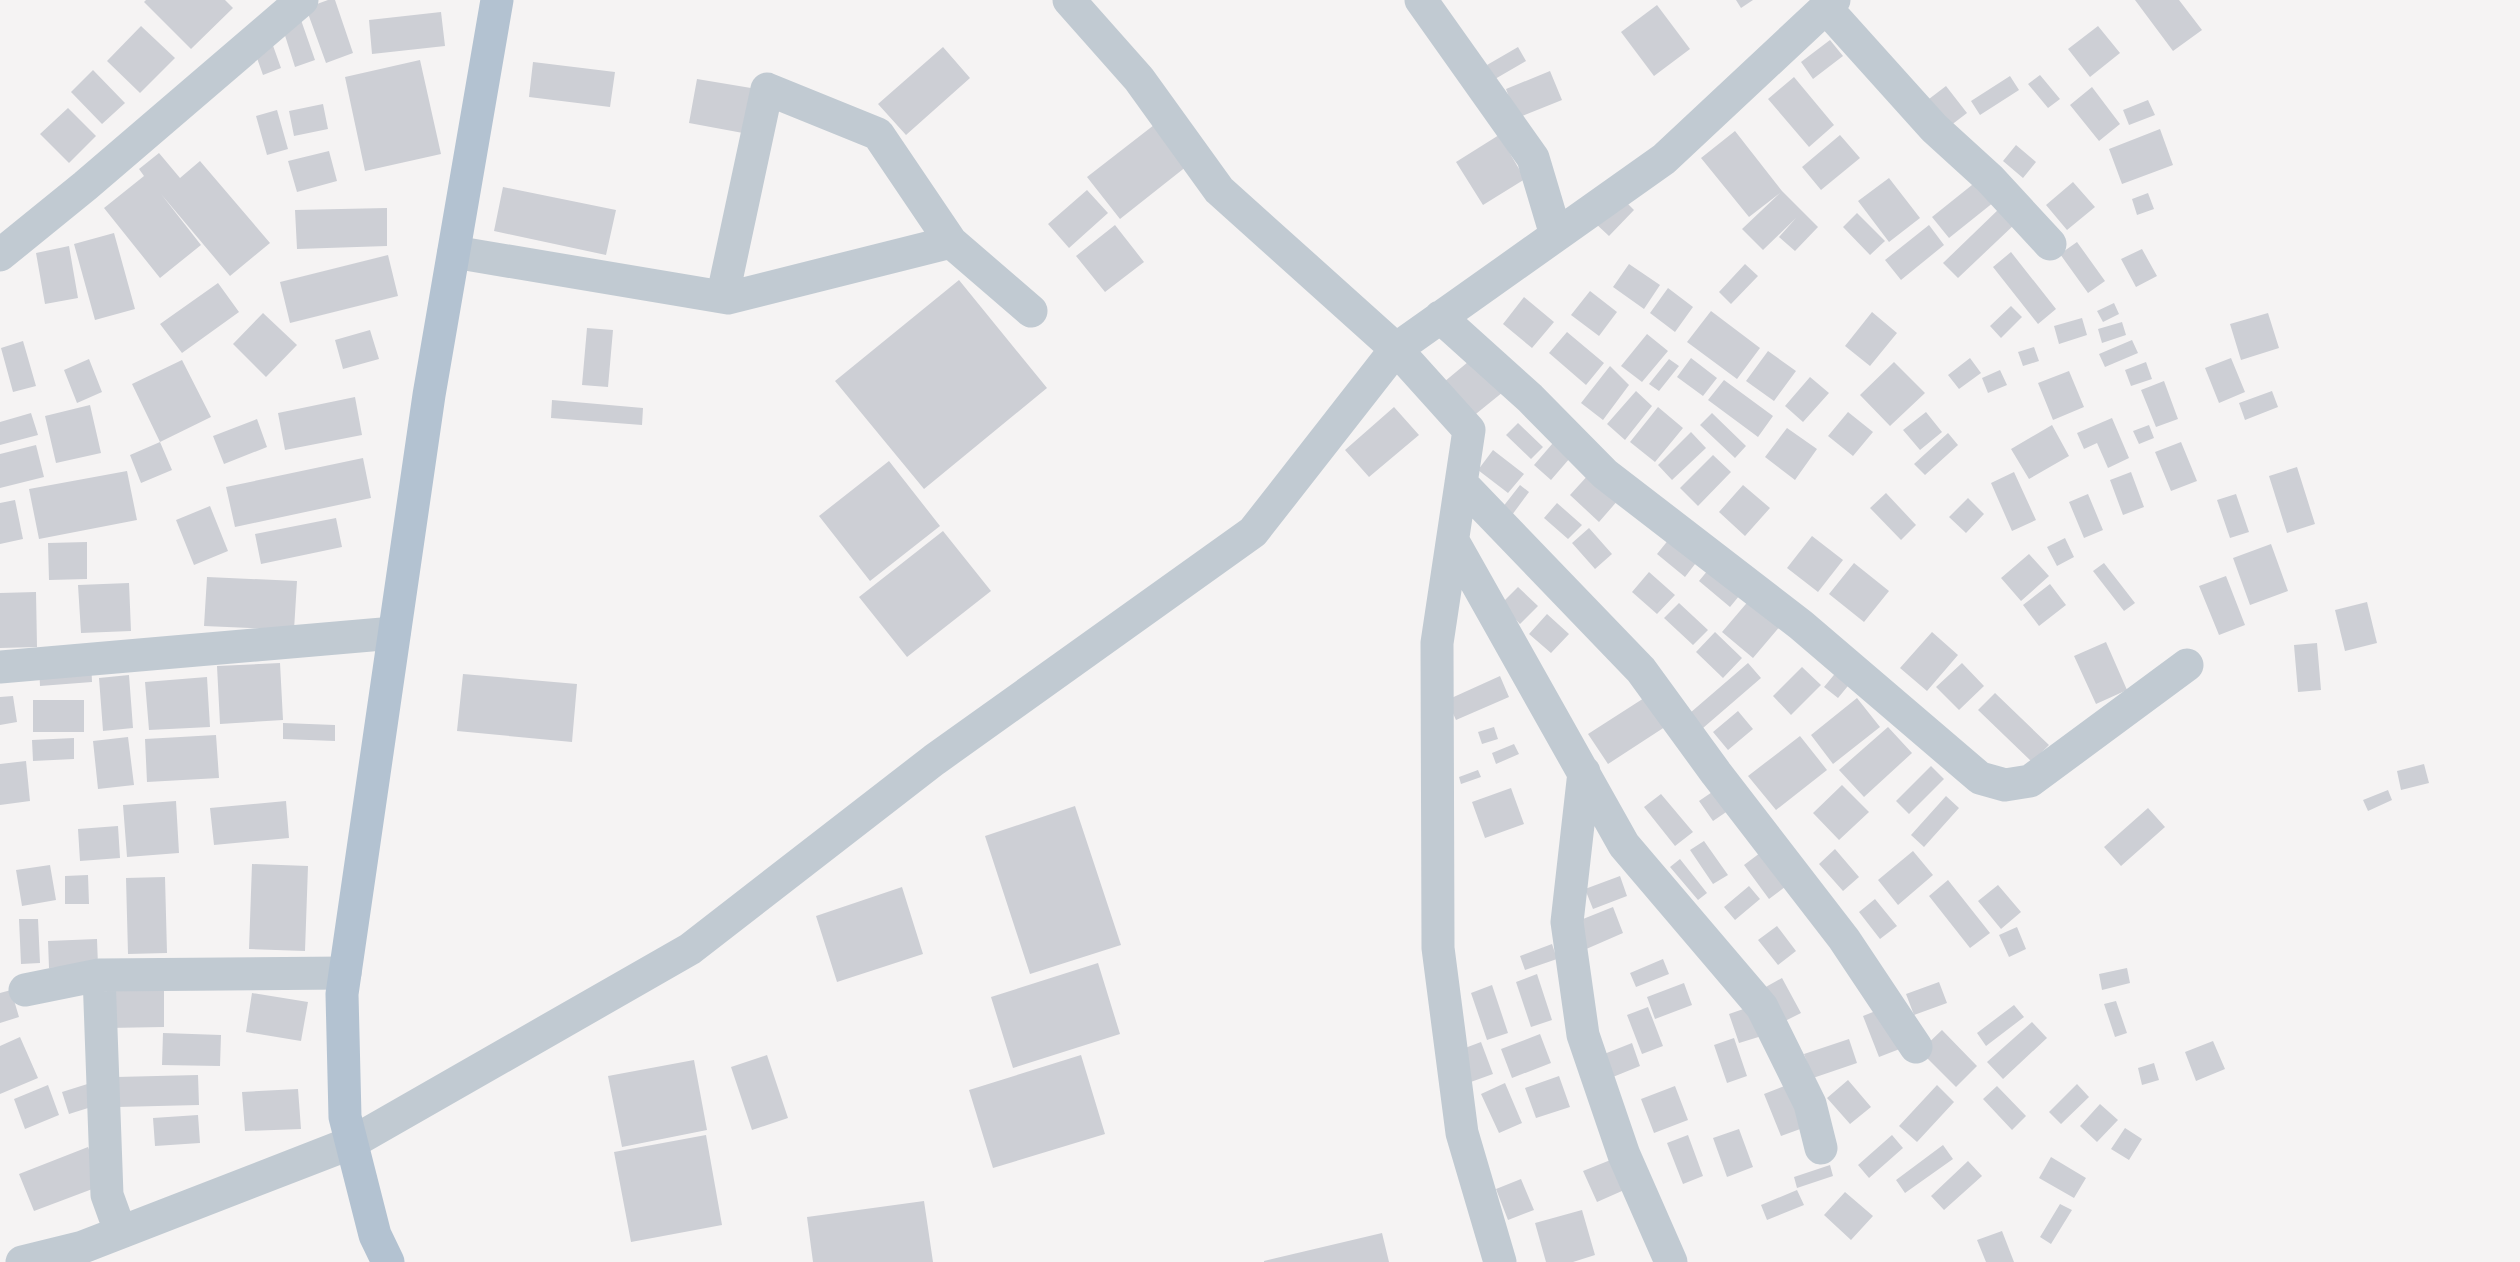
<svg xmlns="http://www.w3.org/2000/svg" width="2520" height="1262" font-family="Quicksand,sans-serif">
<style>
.building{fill:#cdcfd5}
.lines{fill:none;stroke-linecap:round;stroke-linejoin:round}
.minor{stroke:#c1cad2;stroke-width:33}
.major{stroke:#b3c2d1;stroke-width:33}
</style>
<rect width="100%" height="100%" fill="#f5f3f3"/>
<path class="building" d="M 146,0 L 225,0 L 233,8 L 191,49 L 144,2 Z
M 328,0 L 335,0 L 353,53 L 326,63 L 306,8 Z
M 1736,0 L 1753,0 L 1741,8 Z
M 2135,0 L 2179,0 L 2202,30 L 2173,51 Z
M 1657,5 L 1690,49 L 1654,76 L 1621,32 Z
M 441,12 L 445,46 L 372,54 L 369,20 Z
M 301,20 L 315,60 L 295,67 L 282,26 Z
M 141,26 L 175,58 L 140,93 L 107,61 Z
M 2098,26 L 2120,53 L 2090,77 L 2068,49 Z
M 271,40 L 281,68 L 263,75 L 253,47 Z
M 1830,40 L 1843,56 L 1813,79 L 1801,62 Z
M 943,47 L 970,78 L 906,135 L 878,104 Z
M 1518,47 L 1526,61 L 1495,79 L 1487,65 Z
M 420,60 L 441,154 L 365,171 L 345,77 Z
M 533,62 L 615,72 L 610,107 L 529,97 Z
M 93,70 L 125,103 L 102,124 L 71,92 Z
M 1550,71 L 1562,100 L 1517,118 L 1506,89 Z
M 2040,75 L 2060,99 L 2048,108 L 2028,84 Z
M 2010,76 L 2019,90 L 1980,115 L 1971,101 Z
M 1794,77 L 1834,125 L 1809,147 L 1768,99 Z
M 697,79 L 751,88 L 743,133 L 689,123 Z
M 1946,86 L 1967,113 L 1950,126 L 1929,99 Z
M 2092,87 L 2120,124 L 2099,141 L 2070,105 Z
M 2148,100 L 2155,115 L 2129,125 L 2123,110 Z
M 323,104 L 328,129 L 294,136 L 289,111 Z
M 68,108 L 96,136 L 69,163 L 40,134 Z
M 277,110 L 288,149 L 267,155 L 256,116 Z
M 1154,125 L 1187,166 L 1120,219 L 1087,177 Z
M 2160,129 L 2173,165 L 2122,184 L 2109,149 Z
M 1735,131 L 1782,191 L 1818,227 L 1795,251 L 1779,237 L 1796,218 L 1763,250 L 1742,229 L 1780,193 L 1749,217 L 1701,158 Z
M 1499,135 L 1525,179 L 1483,205 L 1456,162 Z
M 1840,135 L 1860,158 L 1821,190 L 1802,167 Z
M 2016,145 L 2036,162 L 2023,178 L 2003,161 Z
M 329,151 L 337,181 L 297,192 L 288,161 Z
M 159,153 L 180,178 L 200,161 L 270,243 L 230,276 L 161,194 L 201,245 L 160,278 L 104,208 L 144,176 L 139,169 Z
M 1889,178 L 1920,218 L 1889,242 L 1858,201 Z
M 1977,181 L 1994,202 L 1949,238 L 1932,217 Z
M 2073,182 L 2095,207 L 2067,230 L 2046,205 Z
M 503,187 L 616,210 L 606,255 L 494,231 Z
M 1087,190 L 1108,213 L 1069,248 L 1048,224 Z
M 2148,193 L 2154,209 L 2137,215 L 2132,199 Z
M 1620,196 L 1634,210 L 1609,236 L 1594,222 Z
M 2001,207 L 2016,223 L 1958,278 L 1943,263 Z
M 387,208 L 387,246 L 297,249 L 295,210 Z
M 1857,213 L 1885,241 L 1870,255 L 1843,227 Z
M 1115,225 L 1144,262 L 1105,292 L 1076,256 Z
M 1929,225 L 1944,245 L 1901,280 L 1885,260 Z
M 114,233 L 135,309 L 95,320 L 74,244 Z
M 2077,242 L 2105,281 L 2088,293 L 2060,254 Z
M 69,246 L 78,298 L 45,304 L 36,253 Z
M 2142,249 L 2157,276 L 2136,287 L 2121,259 Z
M 2011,252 L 2056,309 L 2038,324 L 1993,267 Z
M 388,255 L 398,296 L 290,323 L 280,282 Z
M 1629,264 L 1660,285 L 1644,309 L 1613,287 Z
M 1745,264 L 1758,276 L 1731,304 L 1719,292 Z
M 959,280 L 1047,388 L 924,489 L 835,381 Z
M 218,283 L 239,312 L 182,353 L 160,324 Z
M 1668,288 L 1693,307 L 1675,332 L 1650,313 Z
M 1590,291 L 1617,312 L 1599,336 L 1571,315 Z
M 1524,297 L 1554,322 L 1532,348 L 1503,324 Z
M 2114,303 L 2119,314 L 2103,322 L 2097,311 Z
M 2011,306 L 2022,317 L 2001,338 L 1990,326 Z
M 1711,311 L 1760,348 L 1737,379 L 1687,342 Z
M 1872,312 L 1897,333 L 1870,366 L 1845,346 Z
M 263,313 L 297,345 L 266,377 L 233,344 Z
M 2268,313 L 2279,348 L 2241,360 L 2230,324 Z
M 2082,318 L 2087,335 L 2059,344 L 2054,326 Z
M 2122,322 L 2126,335 L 2102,343 L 2098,329 Z
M 587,328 L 613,330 L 608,387 L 582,385 Z
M 370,330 L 379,359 L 343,369 L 335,340 Z
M 1567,332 L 1604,363 L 1586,385 L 1549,353 Z
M 1647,334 L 1668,351 L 1642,382 L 1621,366 Z
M 2132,340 L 2138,353 L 2105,367 L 2099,354 Z
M 23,341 L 36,386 L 13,392 L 1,348 Z
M 2034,347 L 2039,361 L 2023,366 L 2018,352 Z
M 1768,351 L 1796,371 L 1774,401 L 1746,381 Z
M 1474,357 L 1503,392 L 1461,426 L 1432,392 Z
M 1691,358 L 1717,378 L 1703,396 L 1677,377 Z
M 1970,358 L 1981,373 L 1959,389 L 1948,375 Z
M 2231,358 L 2245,392 L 2219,403 L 2205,368 Z
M 89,359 L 102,392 L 77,403 L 64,370 Z
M 1669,359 L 1679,366 L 1659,391 L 1649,384 Z
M 182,360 L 211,417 L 160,442 L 172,470 L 141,483 L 130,455 L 160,442 L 132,384 Z
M 1894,362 L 1925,393 L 1890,426 L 1860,395 Z
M 2146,362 L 2152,379 L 2131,386 L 2125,370 Z
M 1610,366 L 1629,385 L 1603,420 L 1581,403 Z
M 2000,370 L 2007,385 L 1988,393 L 1982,378 Z
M 2069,371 L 2084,407 L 2053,420 L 2038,383 Z
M 1810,377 L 1829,393 L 1803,422 L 1785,406 Z
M 1724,380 L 1773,416 L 1758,437 L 1708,400 Z
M 2164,381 L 2178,419 L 2156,427 L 2141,390 Z
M 1636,391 L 1652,406 L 1625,440 L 1607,424 Z
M 2272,391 L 2278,407 L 2245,420 L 2239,403 Z
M 355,397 L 362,435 L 285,450 L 278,413 Z
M 552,400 L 643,408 L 642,425 L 551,418 Z
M 90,405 L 101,453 L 56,463 L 45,416 Z
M 1394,407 L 1419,435 L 1369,477 L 1345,450 Z
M 1658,407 L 1683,428 L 1655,462 L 1630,442 Z
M 1848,412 L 1873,432 L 1853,456 L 1828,436 Z
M 1926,412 L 1942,432 L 1920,450 L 1903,430 Z
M 31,413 L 38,435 L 0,445 L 0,422 Z
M 1712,413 L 1746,446 L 1735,458 L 1700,425 Z
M 2112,418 L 2129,458 L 2108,468 L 2097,443 L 2084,449 L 2077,433 Z
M 257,419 L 267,447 L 224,464 L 213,436 Z
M 1518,423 L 1543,447 L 1531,459 L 1506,435 Z
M 2052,425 L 2069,456 L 2029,479 L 2011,449 Z
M 2149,425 L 2154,438 L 2139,444 L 2133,431 Z
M 1787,428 L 1817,449 L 1795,480 L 1765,457 Z
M 1691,432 L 1706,448 L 1672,480 L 1658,465 Z
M 1948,433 L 1958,445 L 1925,475 L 1914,464 Z
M 1559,436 L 1576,451 L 1551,480 L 1534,465 Z
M 2181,442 L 2197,481 L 2171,491 L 2155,452 Z
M 36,445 L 44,477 L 0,488 L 0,454 Z
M 1493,450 L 1524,474 L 1508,493 L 1478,470 Z
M 1713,455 L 1731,472 L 1698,506 L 1680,488 Z
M 363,458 L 371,498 L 235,527 L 226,487 Z
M 889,461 L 940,526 L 870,581 L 819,516 Z
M 2297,467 L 2315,524 L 2287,533 L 2269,476 Z
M 127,471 L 137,520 L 39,539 L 29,489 Z
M 2014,472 L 2036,520 L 2012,531 L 1991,483 Z
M 2131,472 L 2144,507 L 2123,515 L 2110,480 Z
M 1590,473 L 1619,499 L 1599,522 L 1570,495 Z
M 1520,485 L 1529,492 L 1512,515 L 1502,508 Z
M 1743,485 L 1770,508 L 1745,536 L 1719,512 Z
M 1886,493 L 1916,525 L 1901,540 L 1870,508 Z
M 2088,494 L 2103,530 L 2084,538 L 2069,502 Z
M 2236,494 L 2249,532 L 2230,538 L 2217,500 Z
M 1968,498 L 1984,514 L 1966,533 L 1949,517 Z
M 15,500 L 23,539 L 0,544 L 0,503 Z
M 1557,503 L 1582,525 L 1568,539 L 1544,518 Z
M 210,506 L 228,551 L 194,565 L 176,520 Z
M 336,518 L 342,547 L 261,564 L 255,534 Z
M 1589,528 L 1612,554 L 1595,569 L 1572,543 Z
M 943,531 L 991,591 L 907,657 L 859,597 Z
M 1674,533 L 1702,555 L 1685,577 L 1657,554 Z
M 1812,536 L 1843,560 L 1818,592 L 1787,568 Z
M 2065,538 L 2074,557 L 2057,566 L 2047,547 Z
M 87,542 L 87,579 L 49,580 L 48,543 Z
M 2271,544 L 2288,591 L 2250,605 L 2233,558 Z
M 2029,554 L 2049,576 L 2021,601 L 2001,578 Z
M 1854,563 L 1889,591 L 1864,622 L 1829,594 Z
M 2104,563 L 2135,603 L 2124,611 L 2093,571 Z
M 1713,564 L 1744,590 L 1730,607 L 1699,581 Z
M 1649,572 L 1675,595 L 1657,614 L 1632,592 Z
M 2226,576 L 2245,625 L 2219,635 L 2199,586 Z
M 207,577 L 297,581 L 294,630 L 204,626 Z
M 129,583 L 131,631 L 81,633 L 78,585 Z
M 2050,584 L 2066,605 L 2039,626 L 2023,605 Z
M 1518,587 L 1538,606 L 1520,624 L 1501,604 Z
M 36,592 L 37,647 L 0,648 L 0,593 Z
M 1751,598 L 1782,624 L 1753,658 L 1722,632 Z
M 2367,602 L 2377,643 L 2345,651 L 2335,610 Z
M 1679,603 L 1708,630 L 1693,645 L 1664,618 Z
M 1547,614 L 1569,634 L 1551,653 L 1529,634 Z
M 1715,632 L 1742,658 L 1723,678 L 1696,652 Z
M 1932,632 L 1958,655 L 1927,691 L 1900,668 Z
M 2106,642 L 2127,690 L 2096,704 L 2074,656 Z
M 2317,643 L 2321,690 L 2298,692 L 2294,645 Z
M 91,659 L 92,682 L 40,686 L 39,663 Z
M 280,663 L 283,720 L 220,724 L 217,666 Z
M 1748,663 L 1761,678 L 1703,728 L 1690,713 Z
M 1962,663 L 1984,686 L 1959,710 L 1936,687 Z
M 1802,667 L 1821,685 L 1791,715 L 1773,696 Z
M 1838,670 L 1852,681 L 1838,698 L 1824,687 Z
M 463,674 L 577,684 L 572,742 L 457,731 Z
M 129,675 L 133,728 L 103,731 L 99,678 Z
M 1500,676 L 1509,697 L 1456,720 L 1447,700 Z
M 207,677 L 210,727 L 149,730 L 145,682 Z
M 1655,691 L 1674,721 L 1608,764 L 1588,734 Z
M 1995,693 L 2049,745 L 2032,762 L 1978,710 Z
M 13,696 L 17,722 L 0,725 L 0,697 Z
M 1857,698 L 1880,727 L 1833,764 L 1811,735 Z
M 33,700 L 84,700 L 84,732 L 33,732 Z
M 1738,711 L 1753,729 L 1728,750 L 1713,732 Z
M 283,723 L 335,725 L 335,741 L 283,739 Z
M 1494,727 L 1498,739 L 1482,744 L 1478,732 Z
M 1888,727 L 1912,753 L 1864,797 L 1839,770 Z
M 216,735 L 219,778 L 147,782 L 145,739 Z
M 1800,736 L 1827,770 L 1776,810 L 1748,776 Z
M 128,737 L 134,785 L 98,789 L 93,741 Z
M 74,738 L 74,759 L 33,761 L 32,740 Z
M 1514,744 L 1519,754 L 1496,764 L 1492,753 Z
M 26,761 L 30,801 L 0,805 L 0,764 Z
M 2424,764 L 2429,783 L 2401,790 L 2397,771 Z
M 1931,766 L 1944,779 L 1909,814 L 1896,801 Z
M 1478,770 L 1481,777 L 1461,784 L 1459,777 Z
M 1842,785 L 1869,812 L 1839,840 L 1813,813 Z
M 1721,786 L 1735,806 L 1713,821 L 1699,801 Z
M 1511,788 L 1524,824 L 1485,838 L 1472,802 Z
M 2388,790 L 2392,800 L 2368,811 L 2363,800 Z
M 1661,794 L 1693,832 L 1675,846 L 1644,807 Z
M 1946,796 L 1959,808 L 1924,847 L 1911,835 Z
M 176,801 L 179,853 L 127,857 L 123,805 Z
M 286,801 L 289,838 L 214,845 L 210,808 Z
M 1075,806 L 1121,945 L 1030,974 L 985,836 Z
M 2148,808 L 2165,827 L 2121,866 L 2104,847 Z
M 118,826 L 120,858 L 80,861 L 78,829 Z
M 1704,841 L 1728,875 L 1713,884 L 1690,850 Z
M 1772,844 L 1798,877 L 1769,899 L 1744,865 Z
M 1835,849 L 1859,877 L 1843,891 L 1819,864 Z
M 1913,851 L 1933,875 L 1898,905 L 1878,880 Z
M 1680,859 L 1707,893 L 1698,900 L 1670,867 Z
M 252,864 L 308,866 L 305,951 L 249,949 Z
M 50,865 L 56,900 L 22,906 L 16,870 Z
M 88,875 L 89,904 L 65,904 L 65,876 Z
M 1620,876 L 1627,896 L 1593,909 L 1585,889 Z
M 165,877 L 167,953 L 128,954 L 126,878 Z
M 1948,880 L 1990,933 L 1970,948 L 1929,896 Z
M 1998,885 L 2021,912 L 2001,929 L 1978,901 Z
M 1749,886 L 1760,899 L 1735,920 L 1724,907 Z
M 902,887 L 923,954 L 837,982 L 816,916 Z
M 1875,899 L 1897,926 L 1880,939 L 1859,912 Z
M 1613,907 L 1623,933 L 1584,950 L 1573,923 Z
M 19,919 L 38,919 L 40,963 L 21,964 Z
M 1777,926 L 1796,951 L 1778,965 L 1758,940 Z
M 2017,927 L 2026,949 L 2009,957 L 1999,935 Z
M 97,939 L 98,966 L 49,968 L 48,941 Z
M 1552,944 L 1557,959 L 1525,970 L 1520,956 Z
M 1663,959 L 1669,974 L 1636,987 L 1630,973 Z
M 1098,963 L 1120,1034 L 1013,1068 L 991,997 Z
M 2127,968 L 2130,983 L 2102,990 L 2099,974 Z
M 1537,974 L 1552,1020 L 1531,1027 L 1516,982 Z
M 164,978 L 164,1027 L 107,1028 L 107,979 Z
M 1782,978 L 1801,1013 L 1783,1022 L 1764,988 Z
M 1939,982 L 1947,1003 L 1914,1015 L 1906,994 Z
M 1684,983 L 1692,1005 L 1655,1019 L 1647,997 Z
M 1492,985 L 1508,1033 L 1487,1040 L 1471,993 Z
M 11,990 L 19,1017 L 0,1023 L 0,993 Z
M 252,993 L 308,1002 L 301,1041 L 246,1032 Z
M 2116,1001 L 2127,1033 L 2115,1037 L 2104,1004 Z
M 1893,1004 L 1910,1045 L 1879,1057 L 1863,1016 Z
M 1755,1005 L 1765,1035 L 1739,1043 L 1729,1014 Z
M 2014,1005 L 2024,1017 L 1986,1046 L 1977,1033 Z
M 1648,1007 L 1663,1046 L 1642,1054 L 1627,1015 Z
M 2032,1022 L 2047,1038 L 2003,1079 L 1987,1062 Z
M 1942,1030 L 1977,1066 L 1956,1087 L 1920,1051 Z
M 163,1033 L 221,1035 L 220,1066 L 162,1065 Z
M 1540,1034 L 1551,1063 L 1512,1078 L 1501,1049 Z
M 20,1037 L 38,1078 L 0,1094 L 0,1046 Z
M 1734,1038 L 1747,1076 L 1727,1083 L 1714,1045 Z
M 1849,1039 L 1857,1063 L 1813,1078 L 1804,1054 Z
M 2213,1041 L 2225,1069 L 2196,1081 L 2185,1052 Z
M 1481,1042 L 1493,1074 L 1468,1083 L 1457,1051 Z
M 1632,1043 L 1640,1066 L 1603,1081 L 1594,1058 Z
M 767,1055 L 788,1118 L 752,1130 L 731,1067 Z
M 1081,1055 L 1105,1134 L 993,1168 L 969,1090 Z
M 694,1060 L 707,1130 L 622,1147 L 608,1076 Z
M 2154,1063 L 2159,1080 L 2142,1085 L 2138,1068 Z
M 198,1075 L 199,1105 L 117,1107 L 116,1077 Z
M 1559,1076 L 1570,1107 L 1536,1118 L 1525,1088 Z
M 1848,1080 L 1871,1107 L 1850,1124 L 1827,1098 Z
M 97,1081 L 104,1103 L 69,1114 L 62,1092 Z
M 1505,1083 L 1522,1123 L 1499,1133 L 1481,1094 Z
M 2077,1084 L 2089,1097 L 2061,1124 L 2049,1112 Z
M 48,1085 L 59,1115 L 25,1129 L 14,1099 Z
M 1787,1085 L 1803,1128 L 1781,1136 L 1764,1094 Z
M 1937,1085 L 1954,1102 L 1917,1142 L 1899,1126 Z
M 1675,1086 L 1688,1120 L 1654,1133 L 1641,1099 Z
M 1997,1086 L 2026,1116 L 2012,1130 L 1983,1099 Z
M 298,1089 L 301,1129 L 245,1131 L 242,1092 Z
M 2100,1104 L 2118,1120 L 2097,1142 L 2080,1126 Z
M 198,1115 L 200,1143 L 155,1146 L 153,1118 Z
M 2125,1128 L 2142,1139 L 2129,1160 L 2111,1149 Z
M 1739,1129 L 1753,1167 L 1727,1177 L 1713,1138 Z
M 706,1135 L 722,1225 L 631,1242 L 614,1152 Z
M 1688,1135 L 1703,1176 L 1683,1184 L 1667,1143 Z
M 1892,1135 L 1903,1148 L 1869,1178 L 1858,1165 Z
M 1943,1145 L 1953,1159 L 1905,1193 L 1896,1180 Z
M 88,1147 L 103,1185 L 34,1211 L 19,1174 Z
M 1618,1157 L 1631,1187 L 1597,1202 L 1583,1171 Z
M 2051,1157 L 2086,1178 L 2074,1198 L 2039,1178 Z
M 1968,1161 L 1982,1176 L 1944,1210 L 1931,1196 Z
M 1830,1165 L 1833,1176 L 1797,1188 L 1794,1177 Z
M 1521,1179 L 1534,1210 L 1508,1220 L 1496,1189 Z
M 1797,1190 L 1804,1205 L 1767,1220 L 1761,1205 Z
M 1845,1192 L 1873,1216 L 1851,1240 L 1824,1215 Z
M 924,1201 L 933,1262 L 813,1262 L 807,1217 Z
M 2060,1204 L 2072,1210 L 2051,1244 L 2040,1237 Z
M 1582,1210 L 1595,1255 L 1573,1262 L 1546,1262 L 1535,1223 Z
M 2002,1231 L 2014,1262 L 1986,1262 L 1977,1240 Z
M 1382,1233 L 1389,1262 L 1264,1262 L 1264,1261 Z"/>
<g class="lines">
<path class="minor" d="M 1421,0 L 1533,158 L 1556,235
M 1826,8 L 1934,128 L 1990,179 L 2050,244
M 454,252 L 728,298 L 951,242 L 1031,311
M 0,255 L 85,186 L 302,0
M 728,298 L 725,285 L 767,89 L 878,134 L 951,242
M 1440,317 L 1530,398 L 1605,474 L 1801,625 L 1980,778 L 2005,785 L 2030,781 L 2187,665
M 1461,483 L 1641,670 L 1716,773 L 1844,939 L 1916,1047
M 1453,541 L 1624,845 L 1762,1007 L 1810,1104 L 1821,1148
M 0,667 L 394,633
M 1584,772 L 1567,922 L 1583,1035 L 1624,1155 L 1671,1262
M 25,990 L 99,975
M 120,1231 L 107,1195 L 99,975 L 345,973
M 22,1262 L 83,1247 L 351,1143 L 690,949 L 934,760 L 1253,532 L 1396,349 L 1219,190 L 1139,79 L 1069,0
M 1500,1262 L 1462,1133 L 1438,948 L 1437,643 L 1469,430 L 1396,349 L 1664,159 L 1834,0"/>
<path class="major" d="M 388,1262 L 375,1235 L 345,1117 L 342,994 L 429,395 L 497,0"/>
</g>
</svg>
